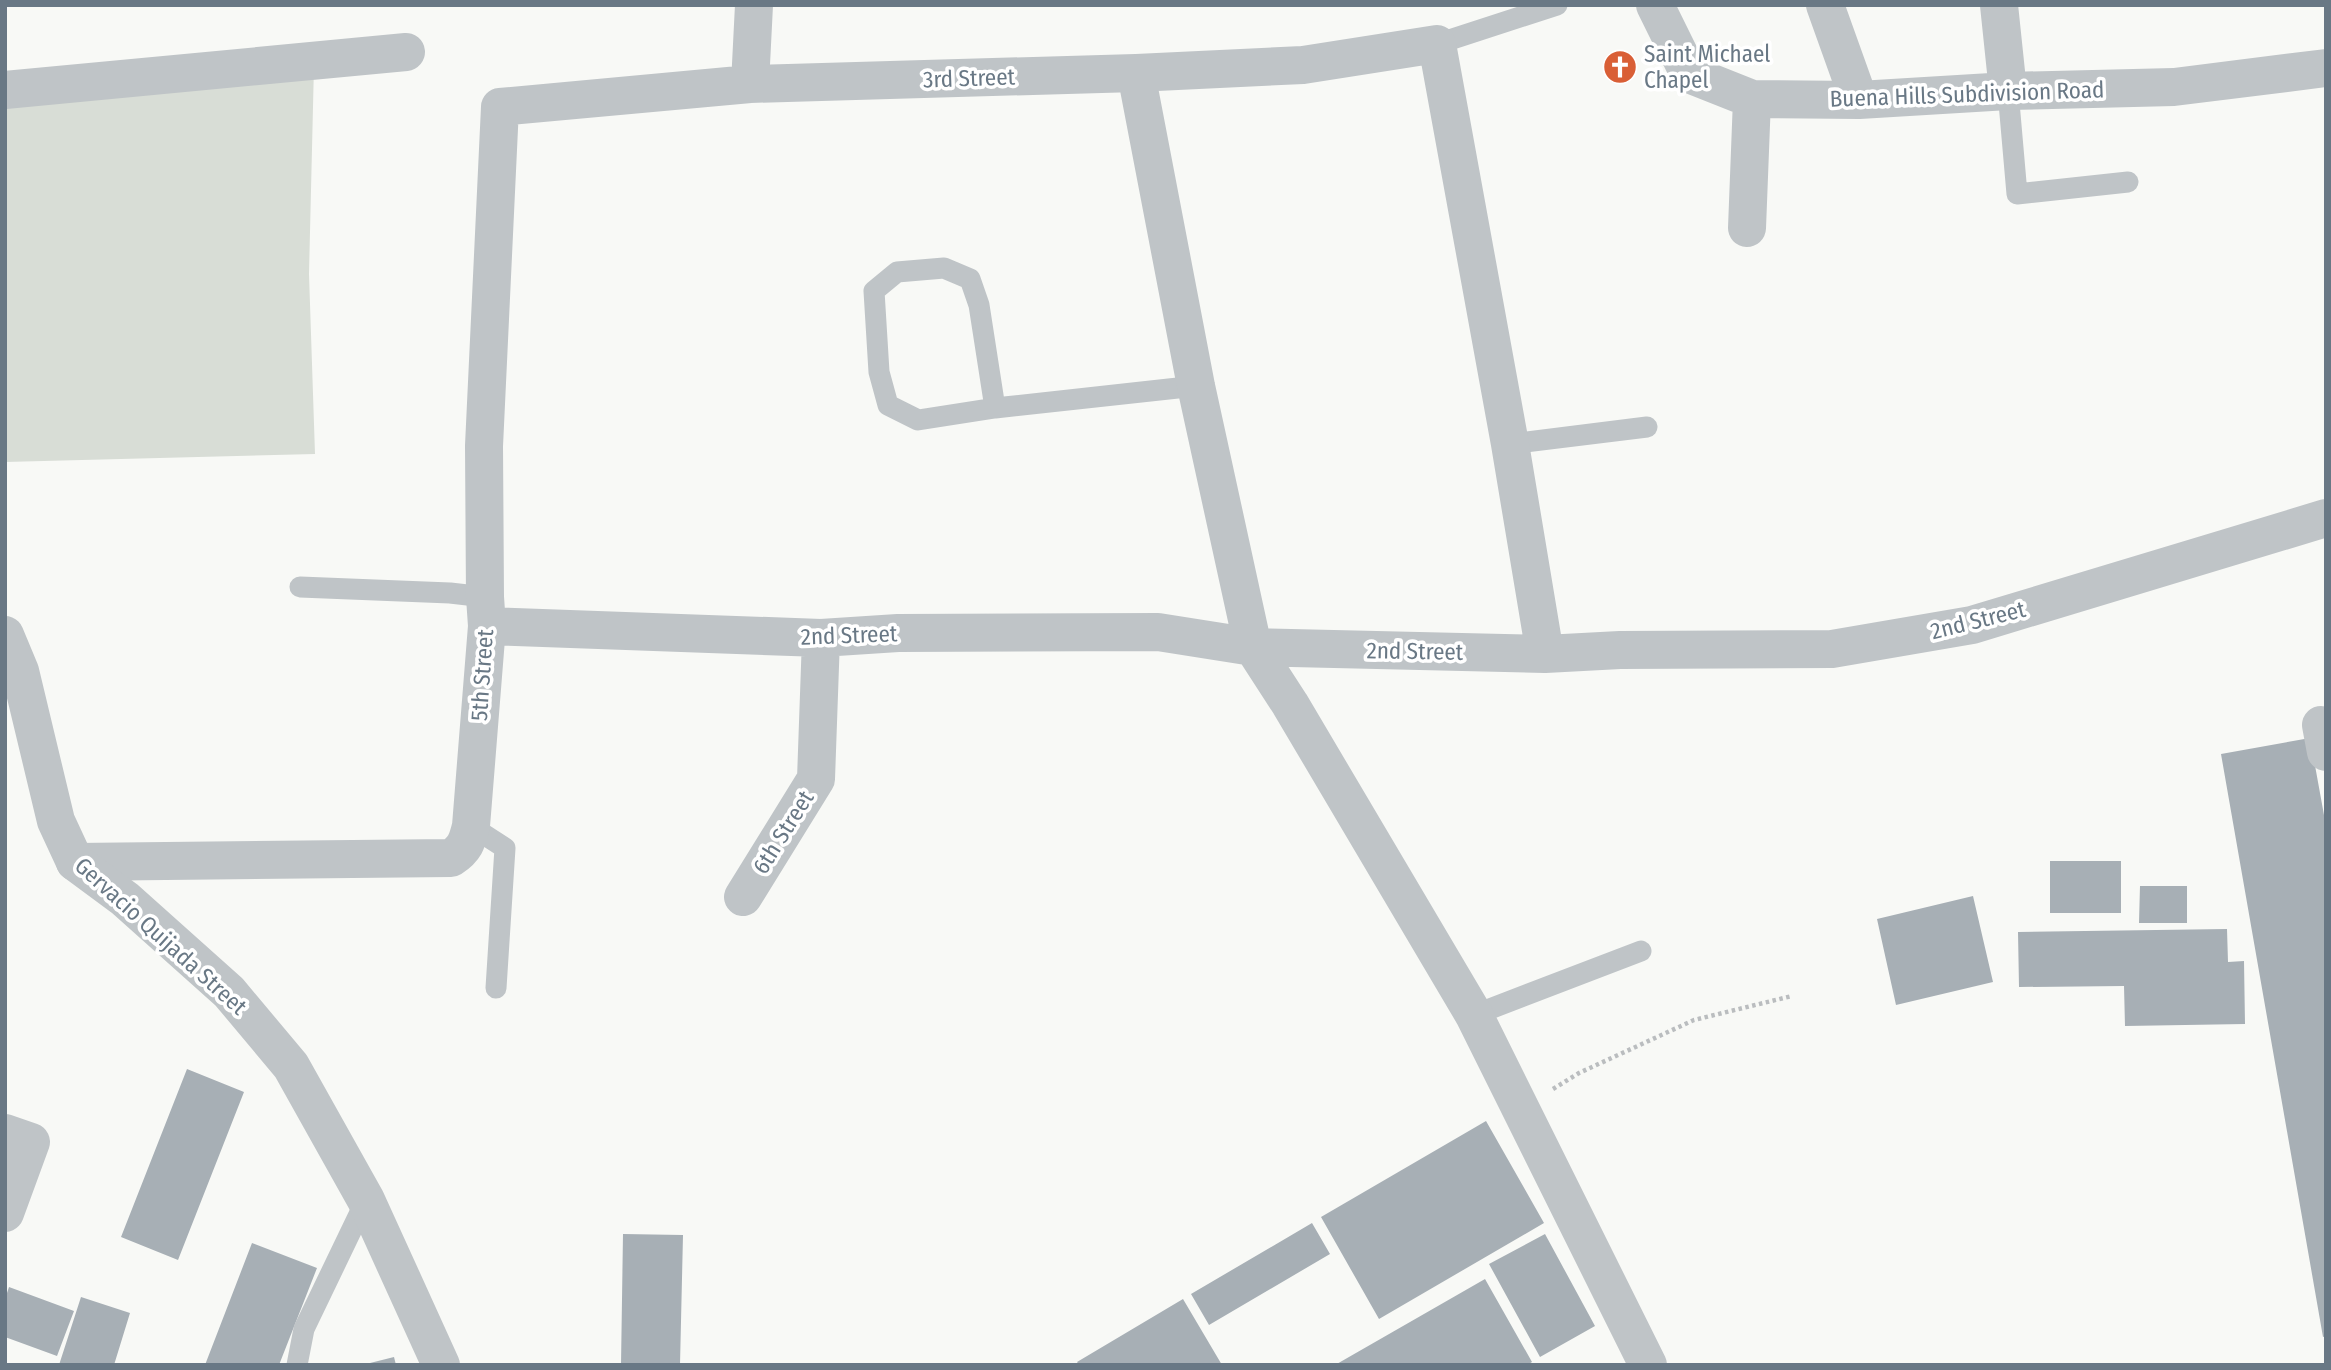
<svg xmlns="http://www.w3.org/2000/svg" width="2331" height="1370" font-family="'Fira Sans Condensed',sans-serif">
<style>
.green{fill:#d8ddd6}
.building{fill:#a7afb5}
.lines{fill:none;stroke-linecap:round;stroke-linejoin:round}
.path{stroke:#babdbf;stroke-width:4.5;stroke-dasharray:3.5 3.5;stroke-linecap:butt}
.service{stroke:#bfc4c7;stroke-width:21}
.minor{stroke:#bfc4c7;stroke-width:38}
.tertiary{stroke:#bfc4c7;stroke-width:38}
.labels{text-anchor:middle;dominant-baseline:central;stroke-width:7;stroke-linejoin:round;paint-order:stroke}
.poi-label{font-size:23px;fill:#697885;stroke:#fff;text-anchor:start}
.street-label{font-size:23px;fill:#697885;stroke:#fff}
</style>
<rect width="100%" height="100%" fill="#f8f9f6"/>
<path class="green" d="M 314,65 L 309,274 L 315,454 L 5,462 L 5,101 Z"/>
<path class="building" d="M 2310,738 L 2326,826 L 2326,1336 L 2323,1337 L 2221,754 Z
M 2050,861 L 2121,861 L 2121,913 L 2050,913 Z
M 2140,886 L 2187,886 L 2187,923 L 2139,923 Z
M 1973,896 L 1993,982 L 1896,1005 L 1877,919 Z
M 2227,929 L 2228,962 L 2244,961 L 2245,1024 L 2125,1026 L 2124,986 L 2019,987 L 2018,932 Z
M 187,1069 L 244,1092 L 178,1260 L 121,1237 Z
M 1486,1121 L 1544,1223 L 1379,1319 L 1321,1217 Z
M 1312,1223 L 1330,1254 L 1209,1325 L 1191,1294 Z
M 623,1234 L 683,1235 L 680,1365 L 621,1365 Z
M 1545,1234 L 1595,1326 L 1540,1357 L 1489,1264 Z
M 252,1243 L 317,1268 L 279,1365 L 205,1365 Z
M 1485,1279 L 1532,1362 L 1527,1365 L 1335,1365 Z
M 9,1287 L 74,1311 L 57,1356 L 5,1337 L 5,1299 Z
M 81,1297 L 130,1313 L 114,1365 L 59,1365 Z
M 1183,1299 L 1222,1365 L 1079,1365 L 1077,1362 Z
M 394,1357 L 396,1365 L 366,1365 L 366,1364 Z"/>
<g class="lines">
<path class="path" d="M 1553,1089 L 1579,1073 L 1694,1020 L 1792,996"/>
<path class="service" d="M 1437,44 L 1557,5
M 2008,91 L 2017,194 L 2128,182
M 995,408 L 979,305 L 970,279 L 944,268 L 897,272 L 874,291 L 879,372 L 888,405 L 918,420 L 995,408 L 1196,386
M 1510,444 L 1647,427
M 300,587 L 450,593 L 485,597
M 471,826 L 505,848 L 496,988
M 1474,1015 L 1641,951
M 297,1365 L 304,1329 L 366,1200"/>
<path class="minor" d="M 1655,5 L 1689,74 L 1752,99 L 1859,100 L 2008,91 L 2174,87 L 2326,68
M 1825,5 L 1859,100
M 1999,5 L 2008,91
M 1136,73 L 1196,386 L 1253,647 L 1290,704 L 1474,1015 L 1648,1365
M 750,84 L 754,5
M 5,90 L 406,52
M 1747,228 L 1752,99
M 487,626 L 821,638 L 898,633 L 1158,632 L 1253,647 L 1545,654 L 1620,650 L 1832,649 L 1972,625 L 2326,518
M 2321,725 L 2326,752
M 75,862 L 451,858 C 465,849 467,842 471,826 L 487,626 L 485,597 L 484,446 L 500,107 L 750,84 L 1136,73 L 1303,65 L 1437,44 L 1510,444 L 1545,654
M 743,897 L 816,779 L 821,638
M 5,1133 L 31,1142 L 5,1213"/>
<path class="tertiary" d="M 5,635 L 20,671 L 56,821 L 75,862 L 125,899 L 229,992 L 291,1066 L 366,1200 L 441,1365"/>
</g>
<defs>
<g id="church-disc" transform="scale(1.75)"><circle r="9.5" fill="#d95f36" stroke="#fff"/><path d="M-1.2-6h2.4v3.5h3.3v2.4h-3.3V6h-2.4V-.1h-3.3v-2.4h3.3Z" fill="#fff"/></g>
</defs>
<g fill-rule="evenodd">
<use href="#church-disc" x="1620" y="67"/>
</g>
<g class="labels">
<g class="poi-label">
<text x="1644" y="54">Saint Michael<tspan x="1644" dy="26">Chapel</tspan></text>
</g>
<g class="street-label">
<text transform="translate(969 78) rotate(-2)">3rd Street</text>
<text transform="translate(1967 94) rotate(-2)">Buena Hills Subdivision Road</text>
<text transform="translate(1978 620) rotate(-14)">2nd Street</text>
<text transform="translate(849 635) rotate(-2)">2nd Street</text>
<text transform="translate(1415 651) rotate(1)">2nd Street</text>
<text transform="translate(482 675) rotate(-86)">5th Street</text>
<text transform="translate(783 832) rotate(-58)">6th Street</text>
<text transform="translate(161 936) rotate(42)">Gervacio Quijada Street</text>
</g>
</g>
<rect width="2331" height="1370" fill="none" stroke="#697885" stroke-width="14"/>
</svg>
